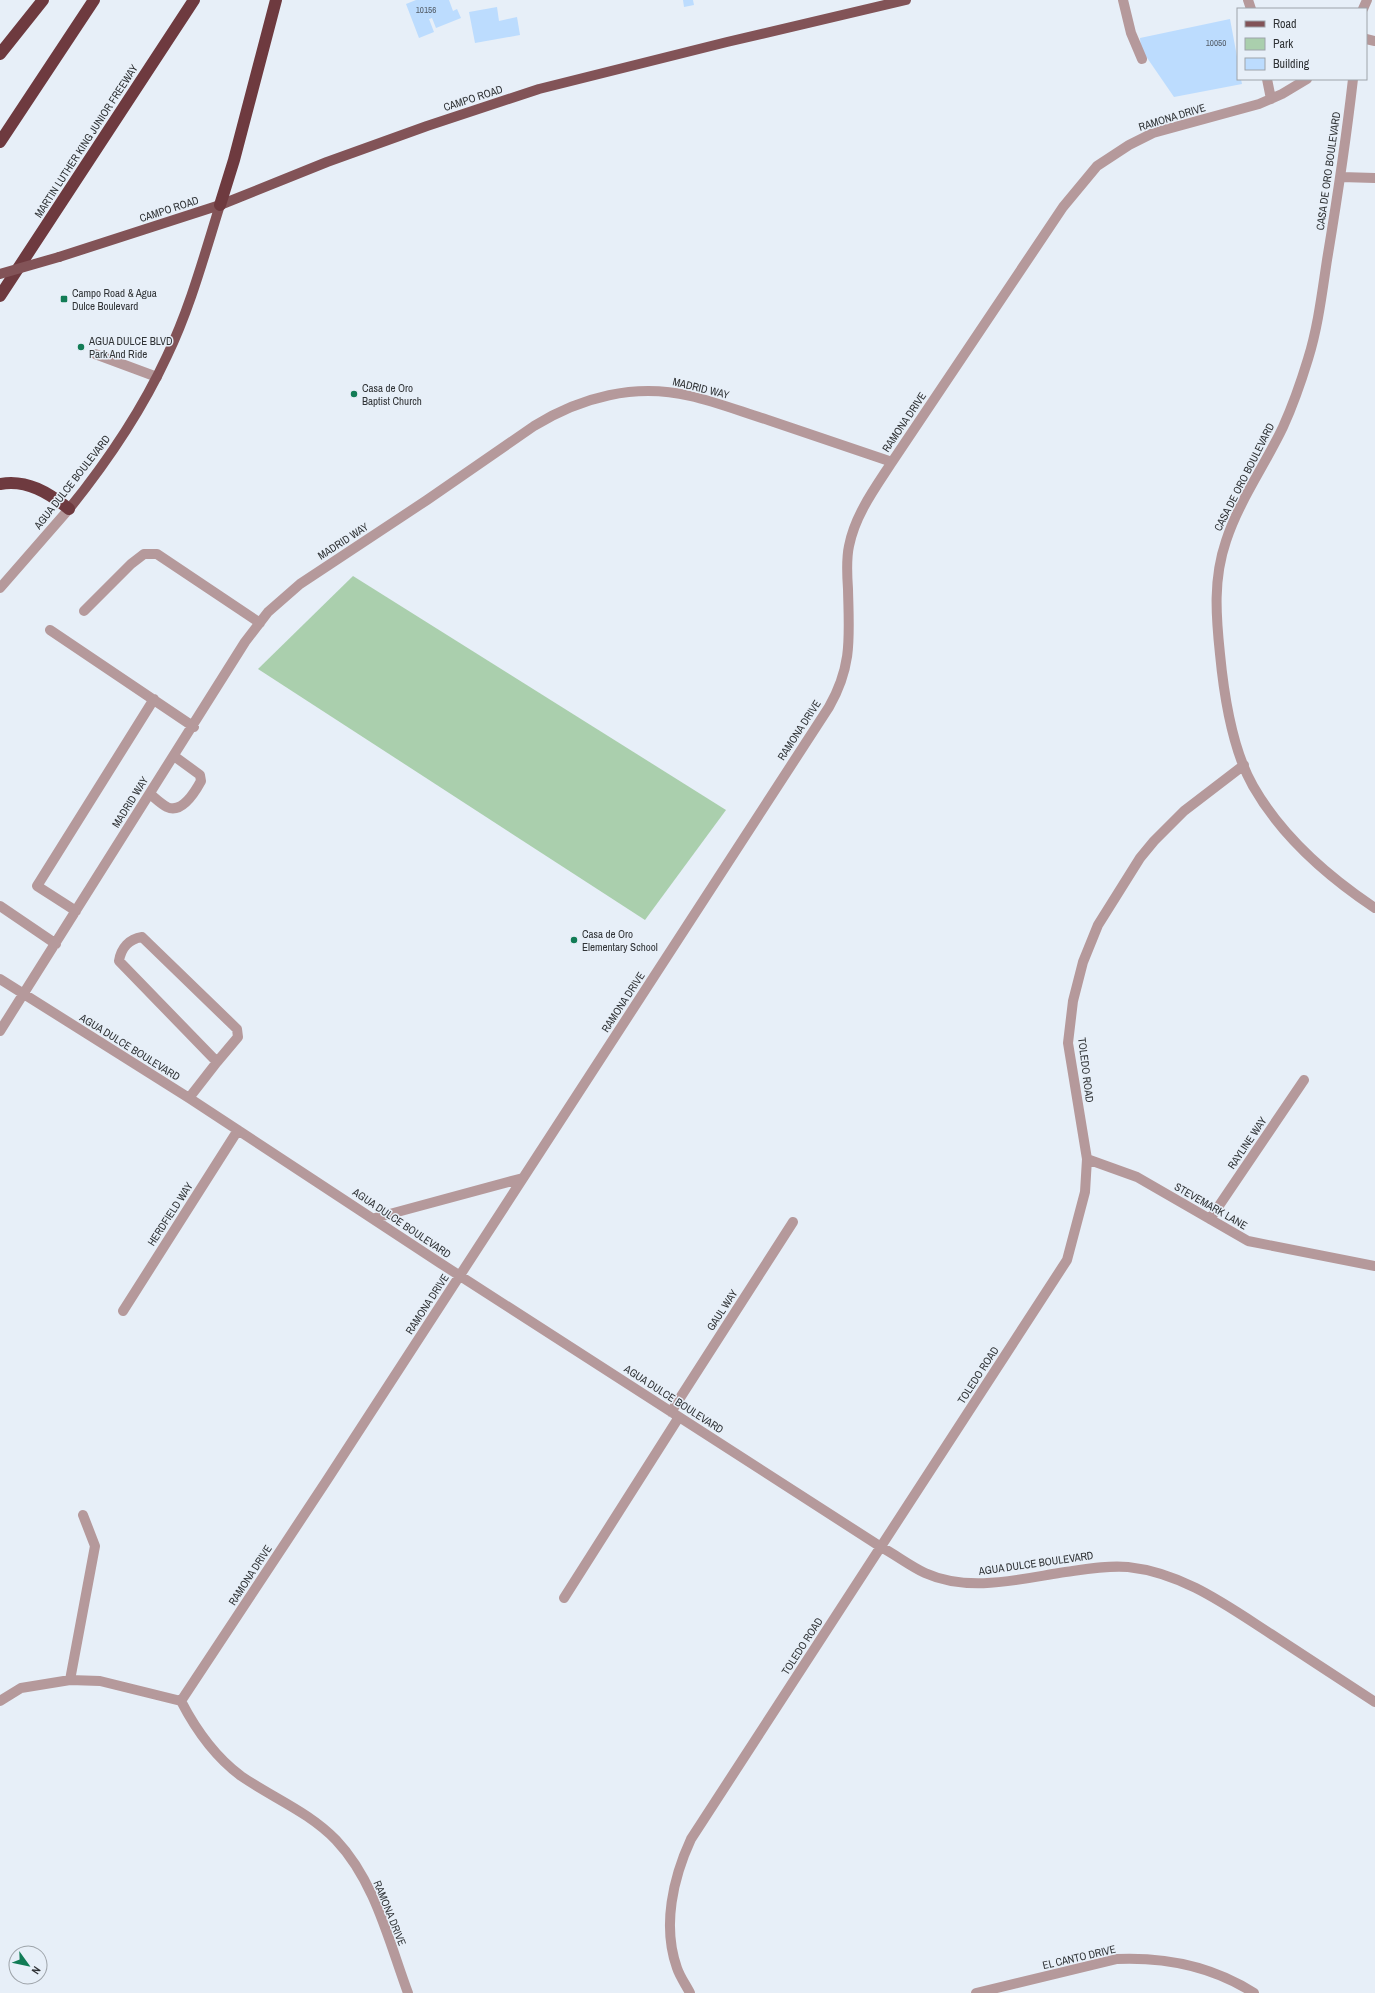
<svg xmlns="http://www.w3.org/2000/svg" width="1375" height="1993" font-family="'Archivo Narrow',sans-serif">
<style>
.green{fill:#aacfad}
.building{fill:#bcdcfe}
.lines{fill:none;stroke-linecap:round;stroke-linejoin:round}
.minor{stroke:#b5999b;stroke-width:10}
.major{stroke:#825357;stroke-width:10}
.highway{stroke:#6e3a3f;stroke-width:12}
.major-bridge{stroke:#825357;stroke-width:10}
.poi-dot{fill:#127c56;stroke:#e7eff8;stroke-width:1.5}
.labels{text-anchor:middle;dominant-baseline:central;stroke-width:3;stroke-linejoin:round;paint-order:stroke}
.number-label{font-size:9px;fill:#535d68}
.street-label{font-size:11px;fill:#303336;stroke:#e7eff8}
.poi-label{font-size:11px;fill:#303336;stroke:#e7eff8;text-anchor:start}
</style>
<rect width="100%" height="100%" fill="#e7eff8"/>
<path class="green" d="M 353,576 L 726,810 L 645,920 L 258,669 Z"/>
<path class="building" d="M 416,0 L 449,0 L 453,11 L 457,9 L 461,18 L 436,28 L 432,18 L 429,19 L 434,32 L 419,38 L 406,4 Z
M 683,0 L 693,0 L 694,5 L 684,7 Z
M 497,7 L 499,21 L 517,17 L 520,35 L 475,43 L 469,12 Z
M 1230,19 L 1238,62 L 1238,79 L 1241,79 L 1242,84 L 1174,97 L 1141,49 L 1140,38 Z"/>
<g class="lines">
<path class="minor" d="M 1123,0 L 1131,33 L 1142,59
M 1248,0 L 1251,9
M 1363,9 L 1367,0
M 1366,39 L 1375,41
M 1267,79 L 1271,99
M 1353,79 C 1346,140 1337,200 1327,260 C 1322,293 1318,327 1308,359 C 1301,382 1293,405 1283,427 C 1265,465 1239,501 1226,541 C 1213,579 1216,616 1220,654 C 1224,696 1232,749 1253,786 C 1282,837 1327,876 1375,908
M 1341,177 L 1375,178
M 95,354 L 157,377
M 0,588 L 69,509
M 84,611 L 131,564 L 144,554 L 157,554 L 260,623
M 50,630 L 194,727
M 150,794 C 155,798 161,804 167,807 C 182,814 195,792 201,781 L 200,775 L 174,756
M 0,906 L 56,944
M 76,911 L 37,886 L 154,699
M 142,937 L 237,1029 L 238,1037 L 217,1062 L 119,961 C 121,948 129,939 142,937 Z
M 0,979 L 189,1098 L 440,1263 L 881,1547 C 896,1555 910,1566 925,1573 C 967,1592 1016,1580 1059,1573 C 1082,1570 1105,1565 1128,1567 C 1183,1573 1226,1605 1271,1634 C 1306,1657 1340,1679 1375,1702
M 0,1031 L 245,642 L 268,612 L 300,584 L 427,500 L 534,426 C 581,397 635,383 690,396 C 717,402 742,412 768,420 C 809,434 850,448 892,462
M 189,1098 L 217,1062
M 1087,1159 L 1137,1177 L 1248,1241 L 1375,1266
M 375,1218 L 523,1178
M 1210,1219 L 1304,1080
M 123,1311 L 238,1130
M 671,1412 L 793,1222
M 564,1598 L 679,1417
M 70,1680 L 95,1546 L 83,1515
M 0,1701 L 21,1688 L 70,1680 L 100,1681 L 181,1701
M 408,1993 C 389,1942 375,1881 336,1840 C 309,1812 273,1798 241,1776 C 214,1756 196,1730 181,1701 L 327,1480 L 829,707 C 853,665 849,636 848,589 C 847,575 846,560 849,546 C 855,515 875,488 892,462 L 1063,207 L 1097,166 L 1129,145 L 1153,133 L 1259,104 L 1282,94 L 1307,79
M 690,1993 C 686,1985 680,1977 677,1968 C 662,1926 673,1878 691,1839 L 1067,1260 L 1085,1192 L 1087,1159 L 1068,1043 L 1073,1001 L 1083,962 L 1098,925 L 1140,858 L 1154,841 L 1184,811 L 1244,765
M 976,1993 L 1117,1959 C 1166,1957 1212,1966 1254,1993"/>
<path class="major" d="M 59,257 L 220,205 L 327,162 L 427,126 L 539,89 L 727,42 L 906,0
M 69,509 C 107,462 141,412 167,356 C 190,308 204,256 220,205"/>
<path class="highway" d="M 0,54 L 43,0
M 0,142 L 94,0
M 220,205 L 234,160 L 276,0
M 0,296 L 194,0
M 0,484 C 27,479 49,493 69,509"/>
<path class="major-bridge" d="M 0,274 L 59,257"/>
</g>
<g class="poi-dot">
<rect x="60" y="295" width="8" height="8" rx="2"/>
<circle cx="81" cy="347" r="4"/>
<circle cx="354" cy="394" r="4"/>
<circle cx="574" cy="940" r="4"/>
</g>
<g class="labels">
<g class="number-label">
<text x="426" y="10">10156</text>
<text x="1216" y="43">10050</text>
</g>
<g class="street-label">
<text transform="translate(473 98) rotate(-18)">CAMPO ROAD</text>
<text transform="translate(1172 117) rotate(-17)">RAMONA DRIVE</text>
<text transform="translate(86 141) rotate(-57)">MARTIN LUTHER KING JUNIOR FREEWAY</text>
<text transform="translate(1328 171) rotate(-82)">CASA DE ORO BOULEVARD</text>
<text transform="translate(169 209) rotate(-18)">CAMPO ROAD</text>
<text transform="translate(701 388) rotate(14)">MADRID WAY</text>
<text transform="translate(904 422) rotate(-56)">RAMONA DRIVE</text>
<text transform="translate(1244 477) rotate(-63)">CASA DE ORO BOULEVARD</text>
<text transform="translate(72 482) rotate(-52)">AGUA DULCE BOULEVARD</text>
<text transform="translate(343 541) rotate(-33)">MADRID WAY</text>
<text transform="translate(799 730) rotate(-57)">RAMONA DRIVE</text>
<text transform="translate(130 802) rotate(-58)">MADRID WAY</text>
<text transform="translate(623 1002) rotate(-57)">RAMONA DRIVE</text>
<text transform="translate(130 1047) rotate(32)">AGUA DULCE BOULEVARD</text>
<text transform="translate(1086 1070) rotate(83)">TOLEDO ROAD</text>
<text transform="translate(1247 1143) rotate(-56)">RAYLINE WAY</text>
<text transform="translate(1211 1206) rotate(30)">STEVEMARK LANE</text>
<text transform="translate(170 1214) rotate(-57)">HERDFIELD WAY</text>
<text transform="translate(402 1223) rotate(34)">AGUA DULCE BOULEVARD</text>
<text transform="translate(427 1304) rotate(-57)">RAMONA DRIVE</text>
<text transform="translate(722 1310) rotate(-57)">GAUL WAY</text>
<text transform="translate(978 1375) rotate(-57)">TOLEDO ROAD</text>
<text transform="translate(674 1399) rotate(33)">AGUA DULCE BOULEVARD</text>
<text transform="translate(1036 1563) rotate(-8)">AGUA DULCE BOULEVARD</text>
<text transform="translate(250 1575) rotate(-57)">RAMONA DRIVE</text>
<text transform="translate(802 1646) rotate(-57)">TOLEDO ROAD</text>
<text transform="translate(390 1913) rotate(68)">RAMONA DRIVE</text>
<text transform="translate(1079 1957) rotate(-13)">EL CANTO DRIVE</text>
</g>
<g class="poi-label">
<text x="72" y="293">Campo Road &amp; Agua<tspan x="72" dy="13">Dulce Boulevard</tspan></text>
<text x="89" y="341">AGUA DULCE BLVD<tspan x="89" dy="13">Park And Ride</tspan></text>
<text x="362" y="388">Casa de Oro<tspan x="362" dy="13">Baptist Church</tspan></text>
<text x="582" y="934">Casa de Oro<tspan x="582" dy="13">Elementary School</tspan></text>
</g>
</g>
<rect x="1237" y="8" width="130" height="72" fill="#e7eff8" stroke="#9ea4aa"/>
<rect x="1245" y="21" width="20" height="6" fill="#825357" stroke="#9ea4aa"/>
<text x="1273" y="28" font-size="12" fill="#303336">Road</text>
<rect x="1245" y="38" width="20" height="12" fill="#aacfad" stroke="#9ea4aa"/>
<text x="1273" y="48" font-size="12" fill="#303336">Park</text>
<rect x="1245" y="58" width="20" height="12" fill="#bcdcfe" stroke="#9ea4aa"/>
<text x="1273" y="68" font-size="12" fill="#303336">Building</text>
<g transform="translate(28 1965) rotate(123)"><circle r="19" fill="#e7eff8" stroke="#9ea4aa"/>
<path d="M0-3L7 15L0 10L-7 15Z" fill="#127c56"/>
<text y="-6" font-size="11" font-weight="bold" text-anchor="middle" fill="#303336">N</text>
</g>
</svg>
